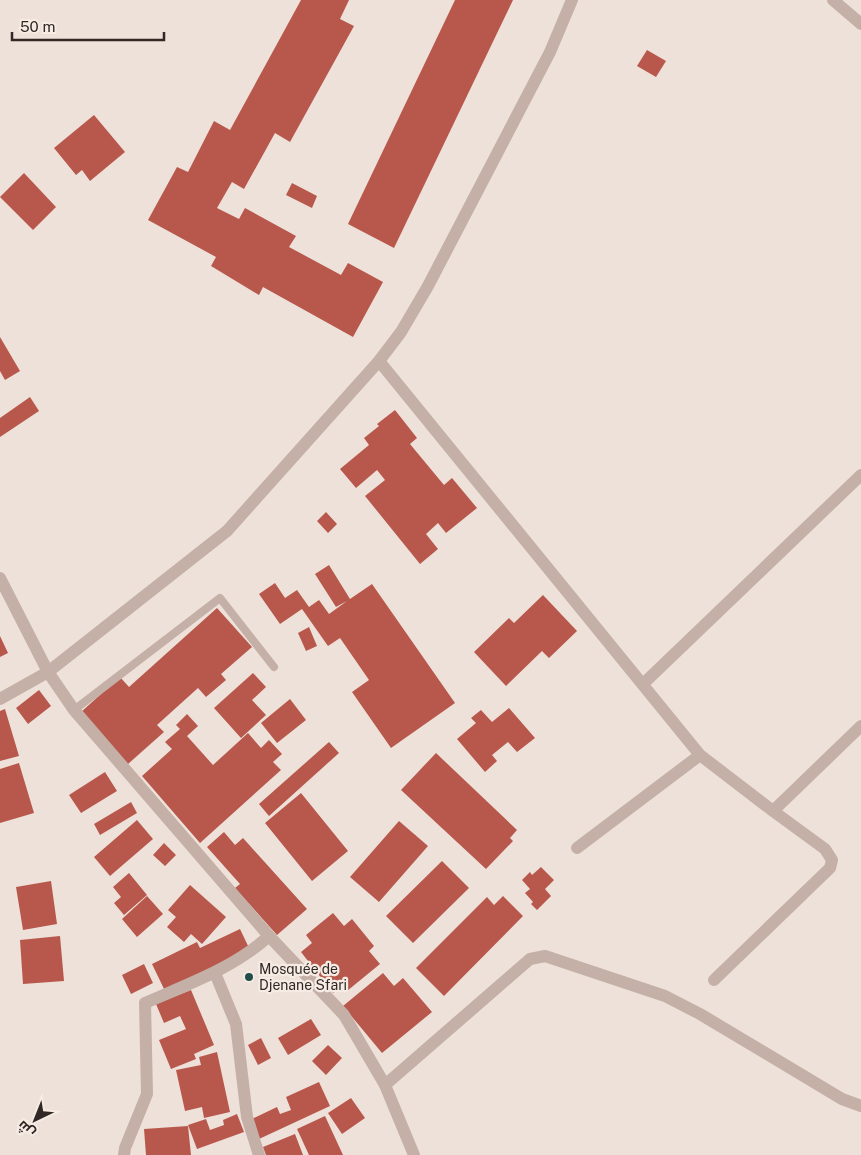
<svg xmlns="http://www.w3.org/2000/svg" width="861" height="1155" font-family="'Public Sans',Cairo,sans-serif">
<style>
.building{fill:#b8584c}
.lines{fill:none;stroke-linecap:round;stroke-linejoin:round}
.service{stroke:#c4b0a6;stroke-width:8}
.minor{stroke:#c4b0a6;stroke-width:12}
.tertiary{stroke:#c4b0a6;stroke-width:12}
.poi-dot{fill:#214e4b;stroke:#f6ece4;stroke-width:2}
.labels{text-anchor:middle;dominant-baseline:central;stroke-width:4.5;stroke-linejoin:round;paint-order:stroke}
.poi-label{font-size:14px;fill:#312826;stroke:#f6ece4;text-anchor:start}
</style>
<rect width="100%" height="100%" fill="#eee1d9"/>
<path class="building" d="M 301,0 L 349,0 L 340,19 L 354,26 L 290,142 L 275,133 L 244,189 L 232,182 L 217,208 L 239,219 L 245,208 L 296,236 L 289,247 L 341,275 L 348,263 L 383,282 L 353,337 L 263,287 L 259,295 L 211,266 L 216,257 L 148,220 L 177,167 L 188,172 L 214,121 L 230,130 Z
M 455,0 L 513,0 L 394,248 L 348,224 Z
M 647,50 L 666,61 L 656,77 L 637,66 Z
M 94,115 L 125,152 L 90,181 L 82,170 L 76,175 L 54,148 Z
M 24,173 L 56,207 L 33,230 L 0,197 Z
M 292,183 L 317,196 L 312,208 L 286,195 Z
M 0,337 L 20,371 L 5,380 L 0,371 Z
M 30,397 L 39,411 L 0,437 L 0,418 Z
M 395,410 L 417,438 L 410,444 L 434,473 L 444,485 L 452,478 L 477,508 L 446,533 L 438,523 L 426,534 L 438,549 L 420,564 L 365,496 L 385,480 L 377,470 L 356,488 L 340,469 L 369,445 L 364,438 L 379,426 L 377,424 Z
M 326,512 L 337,524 L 328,533 L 317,521 Z
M 329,565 L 350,599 L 372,584 L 455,703 L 391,748 L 352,692 L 369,680 L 340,638 L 328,646 L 302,609 L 280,624 L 259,594 L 275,583 L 285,598 L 297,590 L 309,607 L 319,600 L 329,614 L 347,601 L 336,607 L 315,574 Z
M 543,595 L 577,631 L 549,658 L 542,651 L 506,686 L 474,652 L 509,618 L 514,623 Z
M 217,608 L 252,647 L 221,674 L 226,680 L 206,697 L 198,688 L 157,725 L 164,732 L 128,764 L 81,712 L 120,677 L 129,687 Z
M 309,627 L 317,646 L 306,651 L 298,633 Z
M 0,636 L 8,653 L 0,657 Z
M 253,673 L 266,687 L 252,700 L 266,715 L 241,738 L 214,708 Z
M 39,690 L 51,706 L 28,724 L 16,708 Z
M 290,699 L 306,720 L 277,743 L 261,723 Z
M 509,708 L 535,738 L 517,752 L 508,742 L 492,755 L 497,761 L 485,772 L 457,739 L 476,723 L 471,718 L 481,710 L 492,722 Z
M 5,709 L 19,756 L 0,761 L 0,711 Z
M 187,714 L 198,726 L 187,736 L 213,765 L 248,733 L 261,748 L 269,740 L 282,754 L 273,762 L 281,770 L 200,843 L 142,776 L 172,749 L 165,742 L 180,729 L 176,725 Z
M 329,742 L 339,753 L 269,816 L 259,804 Z
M 436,753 L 517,830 L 510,838 L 513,841 L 486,869 L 401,790 Z
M 19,763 L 34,813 L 0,823 L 0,769 Z
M 105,772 L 117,791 L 81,813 L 69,795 Z
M 301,793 L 348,851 L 312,881 L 265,823 Z
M 131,802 L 137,813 L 100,835 L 94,824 Z
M 137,820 L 153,839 L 110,876 L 94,857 Z
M 399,821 L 428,846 L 379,902 L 350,877 Z
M 224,832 L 235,845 L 243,838 L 307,909 L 277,935 L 235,888 L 240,884 L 207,847 Z
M 164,843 L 176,855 L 165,866 L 153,855 Z
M 442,861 L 469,888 L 413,943 L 386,916 Z
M 541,867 L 554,880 L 545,889 L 551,896 L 537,910 L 531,904 L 533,902 L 525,893 L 530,889 L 522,880 L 530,872 L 532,875 Z
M 129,873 L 147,895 L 124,915 L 114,903 L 121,897 L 113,887 Z
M 51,881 L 57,924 L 23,930 L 16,887 Z
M 190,885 L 226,917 L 202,944 L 191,934 L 184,942 L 167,927 L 176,917 L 168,910 Z
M 147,896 L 163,914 L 137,937 L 122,919 Z
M 503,896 L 523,916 L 444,996 L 416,968 L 487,897 L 494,905 Z
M 333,913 L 344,926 L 352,919 L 374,946 L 369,951 L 380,964 L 347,991 L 343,985 L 333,993 L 301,952 L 312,943 L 306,935 Z
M 240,929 L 250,950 L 165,991 L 152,964 L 197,942 L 200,948 Z
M 60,936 L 64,981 L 23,984 L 20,940 Z
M 144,964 L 153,983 L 131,994 L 122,975 Z
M 383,973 L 394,986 L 403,978 L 432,1012 L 382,1053 L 343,1006 Z
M 191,990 L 214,1045 L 194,1054 L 196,1059 L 171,1069 L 159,1040 L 186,1029 L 180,1016 L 164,1023 L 156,1004 Z
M 311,1019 L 321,1035 L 288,1055 L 278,1038 Z
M 261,1038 L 271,1058 L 258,1065 L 248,1045 Z
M 328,1045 L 342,1058 L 326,1075 L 312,1061 Z
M 217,1052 L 230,1112 L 204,1118 L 202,1107 L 185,1111 L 176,1070 L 201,1065 L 199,1057 Z
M 319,1082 L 330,1106 L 259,1139 L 250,1120 L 277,1107 L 280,1114 L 291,1110 L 286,1097 Z
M 351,1098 L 365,1118 L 342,1134 L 328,1113 Z
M 237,1114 L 244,1132 L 197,1149 L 188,1125 L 206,1119 L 210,1130 L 224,1125 L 223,1120 Z
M 325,1116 L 343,1155 L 309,1155 L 297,1129 Z
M 188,1126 L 191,1155 L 146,1155 L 144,1129 Z
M 295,1134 L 303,1155 L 266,1155 L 263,1147 Z"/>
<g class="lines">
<path class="service" d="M 74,710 L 220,598 L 274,667"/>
<path class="minor" d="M 833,0 L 861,24
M 379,361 L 700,755 L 773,811 L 825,849 L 832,860 L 830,868 L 714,980
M 643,684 L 861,475
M 0,699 L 48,672
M 773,811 L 861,726
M 577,848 L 700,755
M 215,973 L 236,1024 L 247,1117 L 259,1155
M 385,1085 L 530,959 L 545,956 L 665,996 L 700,1014 L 842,1099 L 861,1106
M 124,1155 L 125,1148 L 147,1094 L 145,1003 C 188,984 234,968 269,936"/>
<path class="tertiary" d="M 0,578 L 48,672 L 74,710 L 269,936 L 344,1015 L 385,1085 L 414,1155
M 48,672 L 227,531 L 379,361 L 401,332 L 428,286 L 550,52 L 572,0"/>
</g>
<circle class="poi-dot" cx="249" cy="977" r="5"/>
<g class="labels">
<g class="poi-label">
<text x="259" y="969">Mosquée de<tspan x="259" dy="16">Djenane Sfari</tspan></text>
</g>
</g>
<g transform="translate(35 1120) rotate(223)" stroke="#f6ece4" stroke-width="4" paint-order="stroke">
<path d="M0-4L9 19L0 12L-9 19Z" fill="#312826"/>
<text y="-8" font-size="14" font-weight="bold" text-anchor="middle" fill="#312826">ش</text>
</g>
<path d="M12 32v8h152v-8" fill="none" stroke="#312826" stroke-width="2.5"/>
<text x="20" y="32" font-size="15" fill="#312826" stroke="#f6ece4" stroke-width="4" paint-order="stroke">50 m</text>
</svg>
